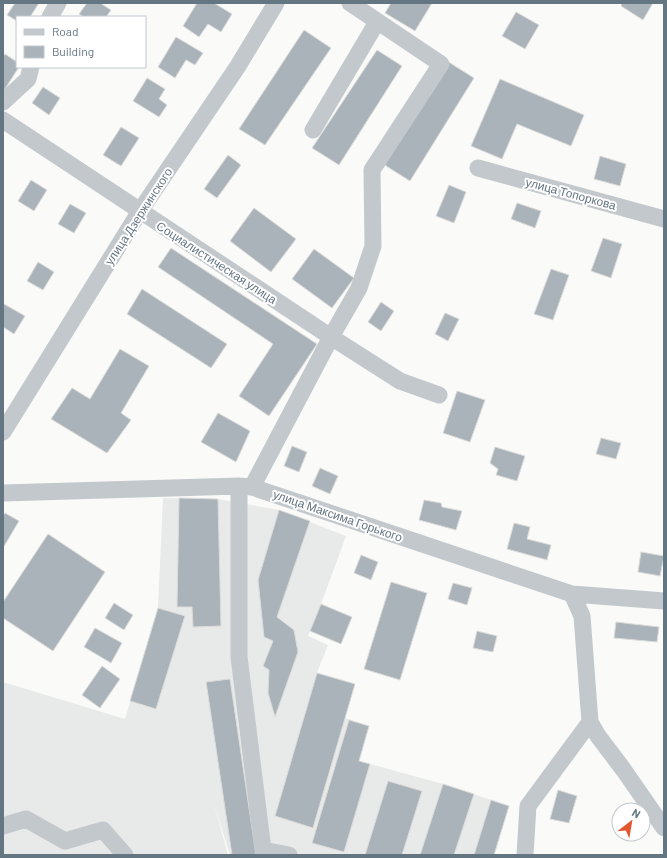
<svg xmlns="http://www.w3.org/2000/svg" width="667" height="858" font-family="Barlow,sans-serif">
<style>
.built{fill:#e8e9e9}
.building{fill:#aab3b9;stroke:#dcdcda}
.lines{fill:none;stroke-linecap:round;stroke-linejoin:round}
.minor{stroke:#c3c8cc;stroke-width:17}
.labels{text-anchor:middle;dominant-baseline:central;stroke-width:4;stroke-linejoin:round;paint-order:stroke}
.street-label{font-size:12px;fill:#657683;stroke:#fff}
</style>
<rect width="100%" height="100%" fill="#fafaf8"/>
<path class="built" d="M 163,498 L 218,499 L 279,510 L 346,536 L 321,604 L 308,636 L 328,645 L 317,673 L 355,684 L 345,718 L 369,726 L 359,761 L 443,784 L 509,806 L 494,855 L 230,855 L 214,804 L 228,855 L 3,855 L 3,682 L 125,719 L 158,608 Z"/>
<path class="building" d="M 15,3 L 39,3 L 30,17 L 17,17 L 17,21 L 7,15 Z
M 87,3 L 100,3 L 111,10 L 106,17 L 84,17 L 79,14 Z
M 197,3 L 214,3 L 232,14 L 221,32 L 208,24 L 199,37 L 183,26 Z
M 391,3 L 432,3 L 415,31 L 385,13 Z
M 622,3 L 653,3 L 643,20 L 621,6 Z
M 516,12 L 539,25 L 525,49 L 502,36 Z
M 304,30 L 331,48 L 265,145 L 239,129 Z
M 176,37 L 203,53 L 195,65 L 186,60 L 175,78 L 158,67 Z
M 377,50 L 402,66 L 339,165 L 312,148 Z
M 5,54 L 17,62 L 17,67 L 19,67 L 3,92 L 3,57 Z
M 447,61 L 474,78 L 410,181 L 383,164 Z
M 147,78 L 165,89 L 159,99 L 167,105 L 159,117 L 133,101 Z
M 500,79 L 584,115 L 571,146 L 517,124 L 502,159 L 471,146 Z
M 43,87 L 60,98 L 49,115 L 32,103 Z
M 121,127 L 139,138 L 121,166 L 103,155 Z
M 228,155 L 241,165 L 217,198 L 204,189 Z
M 600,156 L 626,164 L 620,186 L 594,179 Z
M 31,180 L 47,190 L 34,211 L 18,201 Z
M 449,185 L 466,192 L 454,223 L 436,216 Z
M 517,203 L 541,211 L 535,228 L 511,219 Z
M 70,204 L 86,213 L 74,233 L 58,224 Z
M 254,208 L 296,239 L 271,272 L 230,241 Z
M 603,238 L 622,244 L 611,278 L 591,271 Z
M 171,248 L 317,344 L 269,416 L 239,396 L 273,344 L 158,267 Z
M 314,249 L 354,278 L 332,308 L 292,279 Z
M 38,262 L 54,272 L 43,290 L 27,281 Z
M 551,269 L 569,275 L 553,320 L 534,314 Z
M 142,289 L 227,344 L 211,368 L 127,314 Z
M 381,302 L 394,311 L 381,331 L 368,322 Z
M 4,304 L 25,316 L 14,334 L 3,327 L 3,305 Z
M 445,313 L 459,319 L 448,341 L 435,334 Z
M 120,349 L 149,366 L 121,413 L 131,420 L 107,453 L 51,419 L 72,388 L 90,399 Z
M 457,391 L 485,400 L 470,442 L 443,433 Z
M 218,413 L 250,431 L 236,462 L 201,442 Z
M 601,438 L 621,443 L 616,459 L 596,454 Z
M 292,446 L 307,452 L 299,472 L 284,466 Z
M 495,447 L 525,456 L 517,481 L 496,475 L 498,469 L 490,463 Z
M 320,468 L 338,476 L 330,494 L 312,486 Z
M 179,498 L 218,499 L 221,626 L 193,627 L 192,607 L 177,607 Z
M 424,500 L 441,503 L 442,507 L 462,511 L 456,530 L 419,520 Z
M 279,510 L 310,521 L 277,617 L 294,630 L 298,652 L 275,717 L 268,693 L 269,670 L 263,666 L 273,641 L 264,637 L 258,580 Z
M 5,513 L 19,521 L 3,548 L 3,516 Z
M 514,523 L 530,527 L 527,539 L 551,545 L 547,560 L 507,549 Z
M 48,534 L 105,572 L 53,651 L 3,618 L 3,602 Z
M 641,552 L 664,556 L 660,576 L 638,572 Z
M 361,555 L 378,562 L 371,580 L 354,573 Z
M 391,582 L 427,593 L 400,680 L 364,669 Z
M 453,583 L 472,588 L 467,605 L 448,599 Z
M 114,603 L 133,615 L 124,630 L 105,618 Z
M 321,604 L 352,617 L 341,644 L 310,631 Z
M 158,608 L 185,616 L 156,709 L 130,701 Z
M 616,622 L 659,627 L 657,642 L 614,638 Z
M 95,628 L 122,643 L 111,663 L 84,647 Z
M 477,631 L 497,636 L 493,652 L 473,648 Z
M 102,666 L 120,679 L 100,708 L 82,695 Z
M 317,673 L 355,684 L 313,828 L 275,816 Z
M 230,679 L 256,855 L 232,855 L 206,682 Z
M 349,720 L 369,726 L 359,761 L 370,764 L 344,852 L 312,843 Z
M 388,781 L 422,791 L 402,855 L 365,855 Z
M 443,784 L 474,794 L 454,855 L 420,855 Z
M 558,790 L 577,796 L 569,823 L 550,819 Z
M 491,800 L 509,806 L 494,855 L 474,855 Z"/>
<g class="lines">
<path class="minor" d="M 50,17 L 58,3
M 3,102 L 28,79 L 31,67
M 3,120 L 331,337 L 400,381 L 439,395
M 313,130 L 377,22
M 478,168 L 664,219
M 3,432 L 140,211 L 238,66 L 276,3
M 239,486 L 239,657 L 263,850 L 289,855
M 252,487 L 331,337 L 359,288 L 373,246 L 372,170 L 441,64 L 350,3
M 3,493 L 239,486 L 252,487 L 572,594 L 664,601
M 572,594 L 582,616 L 590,722 L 598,736 L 623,769 L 664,828
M 3,826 L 26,819 L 65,841 L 103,830 L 125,855
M 525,855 L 528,806 L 590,722"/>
</g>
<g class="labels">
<g class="street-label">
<text transform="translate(571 193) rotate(15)">улица Топоркова</text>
<text transform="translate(138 216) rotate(-57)">улица Дзержинского</text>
<text transform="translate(217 262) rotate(33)">Социалистическая улица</text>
<text transform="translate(338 515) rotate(19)">улица Максима Горького</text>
</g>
</g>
<rect width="667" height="858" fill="none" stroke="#657683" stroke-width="8"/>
<rect x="16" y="16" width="130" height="52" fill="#ffffff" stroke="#c1c8cd"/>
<rect x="24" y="29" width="20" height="6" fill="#c3c8cc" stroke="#c1c8cd"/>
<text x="52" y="36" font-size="12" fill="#657683">Road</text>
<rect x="24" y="46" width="20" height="12" fill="#aab3b9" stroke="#c1c8cd"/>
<text x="52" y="56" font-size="12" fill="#657683">Building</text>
<g transform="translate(631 822) rotate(31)"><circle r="19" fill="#ffffff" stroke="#c1c8cd"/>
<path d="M0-3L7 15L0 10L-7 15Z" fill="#e4572e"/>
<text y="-6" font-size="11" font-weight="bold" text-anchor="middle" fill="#657683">N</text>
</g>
</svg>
